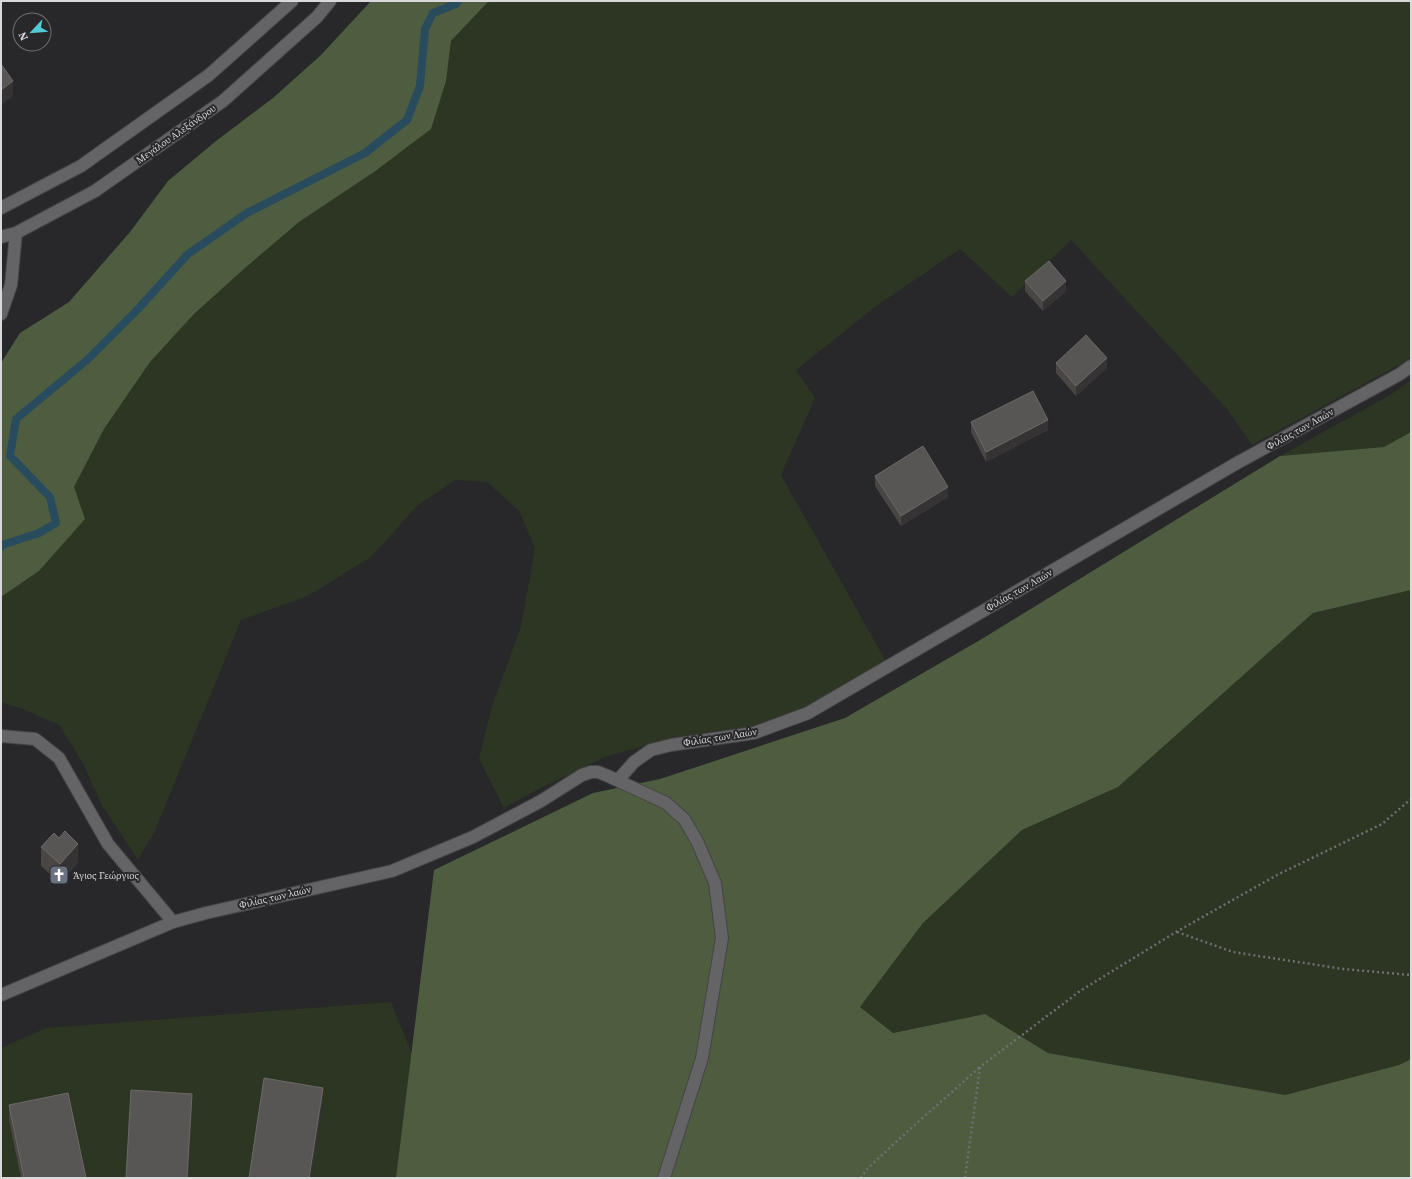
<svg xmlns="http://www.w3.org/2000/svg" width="1412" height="1179" font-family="'Source Serif 4',serif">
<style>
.green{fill:#2c3622}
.forest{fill:#4e5d3f}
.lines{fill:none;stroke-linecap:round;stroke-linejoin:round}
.stream{stroke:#294b5e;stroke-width:8}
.street-casing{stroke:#454446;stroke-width:14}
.secondary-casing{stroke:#454446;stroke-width:14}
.path{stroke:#706f72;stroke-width:2.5;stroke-dasharray:2 3;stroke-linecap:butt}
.street{stroke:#646366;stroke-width:12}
.secondary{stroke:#646366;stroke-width:12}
.wall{fill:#494644}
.shaded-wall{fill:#353333}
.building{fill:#585654;stroke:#6c6a69}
.labels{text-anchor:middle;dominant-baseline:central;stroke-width:4;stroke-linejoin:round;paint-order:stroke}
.street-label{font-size:10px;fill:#d9d8da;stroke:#28272a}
.poi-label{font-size:10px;fill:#d9d8da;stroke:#28272a;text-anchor:start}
</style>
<rect width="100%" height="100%" fill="#28272a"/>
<path class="green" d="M 491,1 L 1411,1 L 1411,356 L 1406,361 L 1252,445 L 1227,409 L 1071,240 L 1012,297 L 960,249 L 875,307 L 796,370 L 815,398 L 781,475 L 886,661 L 808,706 L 749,727 L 681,736 L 605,757 L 537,790 L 504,808 L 479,759 L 491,709 L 521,626 L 535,548 L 519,511 L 487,482 L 455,480 L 417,506 L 371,557 L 308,596 L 241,620 L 155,831 L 138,860 L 101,804 L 84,765 L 59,725 L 23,709 L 1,702 L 1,597 L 39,571 L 74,487 L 104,429 L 150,362 L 194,314 L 245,268 L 299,222 L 374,172 L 446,81 L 451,41 L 487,3 Z
M 1411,380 L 1411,432 L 1384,447 L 1280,456 L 1390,395 Z
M 1411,590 L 1411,1059 L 1399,1065 L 1285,1095 L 1048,1053 L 985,1014 L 892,1033 L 860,1007 L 923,923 L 1022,830 L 1118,787 L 1313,613 Z
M 391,1002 L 461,1175 L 460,1178 L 1,1178 L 1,1048 L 46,1028 Z"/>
<path class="forest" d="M 371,1 L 491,1 L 487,3 L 451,41 L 446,81 L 431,129 L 374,172 L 299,222 L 245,268 L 194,314 L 150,362 L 104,429 L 74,487 L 85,519 L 39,571 L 1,597 L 1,363 L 20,333 L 69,302 L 130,232 L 168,181 L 216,141 L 273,98 L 321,55 Z
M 1411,432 L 1411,590 L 1313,613 L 1118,787 L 1022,830 L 923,923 L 860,1007 L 893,1033 L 985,1014 L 1048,1053 L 1285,1095 L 1399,1065 L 1411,1059 L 1411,1178 L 396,1178 L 434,870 L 593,793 L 660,779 L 845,718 L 980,640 L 1280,456 L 1384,447 Z"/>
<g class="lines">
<path class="stream" d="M 1,547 L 2,545 L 39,533 L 56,523 L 50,497 L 10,456 L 16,419 L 87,360 L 137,310 L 188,254 L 247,213 L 365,153 L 407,120 L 420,86 L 425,29 L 433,13 L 456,4 L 458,1"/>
<g class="street-casing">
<path id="street" d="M 618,780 L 634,762 L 651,750 L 671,745 L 754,733 L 808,713 L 1237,463 L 1400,374 L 1411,366
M 1,995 L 173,922"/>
</g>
<g class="secondary-casing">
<path id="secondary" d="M 1,208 L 81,166 L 209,75 L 292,1
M 1,237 L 16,233 L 95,191 L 223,101 L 317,17 L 330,1
M 1,314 L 11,285 L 16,233
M 1,736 L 35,739 L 59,758 L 108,844 L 173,922 L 206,913 L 392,871 L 473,837 L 541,801 L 582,775 L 591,772 L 598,772 L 608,776 L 666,803 L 684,819 L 697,841 L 715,883 L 722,938 L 702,1058 L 664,1178"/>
</g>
<path class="path" d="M 1177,932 L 1233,952 L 1343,969 L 1411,975
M 861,1178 L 866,1170 L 909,1130 L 980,1067
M 965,1178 L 980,1067 L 1080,991 L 1176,932 L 1277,875 L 1382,824 L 1411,799"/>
<use href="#street" class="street"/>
<use href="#secondary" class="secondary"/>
</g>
<path class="wall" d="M 1025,281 L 1066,291 L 1043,311 L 1025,291 Z
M 1056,363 L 1107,368 L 1076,396 L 1056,373 Z
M 971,422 L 1048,430 L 986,462 L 971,432 Z
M 875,476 L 948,497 L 901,526 L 875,486 Z
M 41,847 L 78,863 L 60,883 L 41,866 Z
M 9,1105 L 86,1178 L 21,1178 L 9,1120 Z"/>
<path class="shaded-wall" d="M 13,81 L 13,96 L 1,105 L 1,90 Z
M 1066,281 L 1066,291 L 1043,311 L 1043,301 Z
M 1107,358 L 1107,368 L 1076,396 L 1076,386 Z
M 1048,420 L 1048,430 L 986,462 L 986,452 Z
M 948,487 L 948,497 L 901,526 L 901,516 Z
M 78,844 L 78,863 L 60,883 L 60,864 Z
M 323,1088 L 323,1103 L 311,1178 L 309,1178 Z
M 192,1094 L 192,1109 L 188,1178 L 187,1178 Z"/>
<path class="building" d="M 1,64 L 13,81 L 1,90 Z
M 1049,261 L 1066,281 L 1043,301 L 1025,281 Z
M 1086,335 L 1107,358 L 1076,386 L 1056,363 Z
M 1033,391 L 1048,420 L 986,452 L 971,422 Z
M 923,446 L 948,487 L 901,516 L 875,476 Z
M 65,831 L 78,844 L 60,864 L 41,847 L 54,833 L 59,838 Z
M 264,1078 L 323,1088 L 309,1178 L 249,1178 Z
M 131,1090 L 192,1094 L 187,1178 L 126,1178 Z
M 68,1093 L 86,1178 L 24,1178 L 9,1105 Z"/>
<defs>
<g id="church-square" transform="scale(1)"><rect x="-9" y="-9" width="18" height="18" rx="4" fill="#6b7280" stroke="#28272a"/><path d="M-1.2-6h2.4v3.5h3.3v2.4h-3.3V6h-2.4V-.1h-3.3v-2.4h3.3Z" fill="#fff"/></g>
</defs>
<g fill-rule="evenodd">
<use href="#church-square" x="59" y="875"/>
</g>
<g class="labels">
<g class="street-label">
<text transform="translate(176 134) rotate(-35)">Μεγάλου Αλεξάνδρου</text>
<text transform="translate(1300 429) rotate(-29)">Φιλίας των Λαών</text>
<text transform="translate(1019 590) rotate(-30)">Φιλίας των Λαών</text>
<text transform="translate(720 737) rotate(-9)">Φιλίας των Λαών</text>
<text transform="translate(275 897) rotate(-13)">Φιλίας των λαών</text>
</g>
<g class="poi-label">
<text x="73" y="875">Άγιος Γεώργιος</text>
</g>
</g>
<rect width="1412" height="1179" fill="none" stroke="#d9d8da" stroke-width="4"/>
<g transform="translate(32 32) rotate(244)"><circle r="19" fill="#28272a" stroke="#6f6e70"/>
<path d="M0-3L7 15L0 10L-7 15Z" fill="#52cbd7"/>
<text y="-6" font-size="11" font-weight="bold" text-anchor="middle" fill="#d9d8da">N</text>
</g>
</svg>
